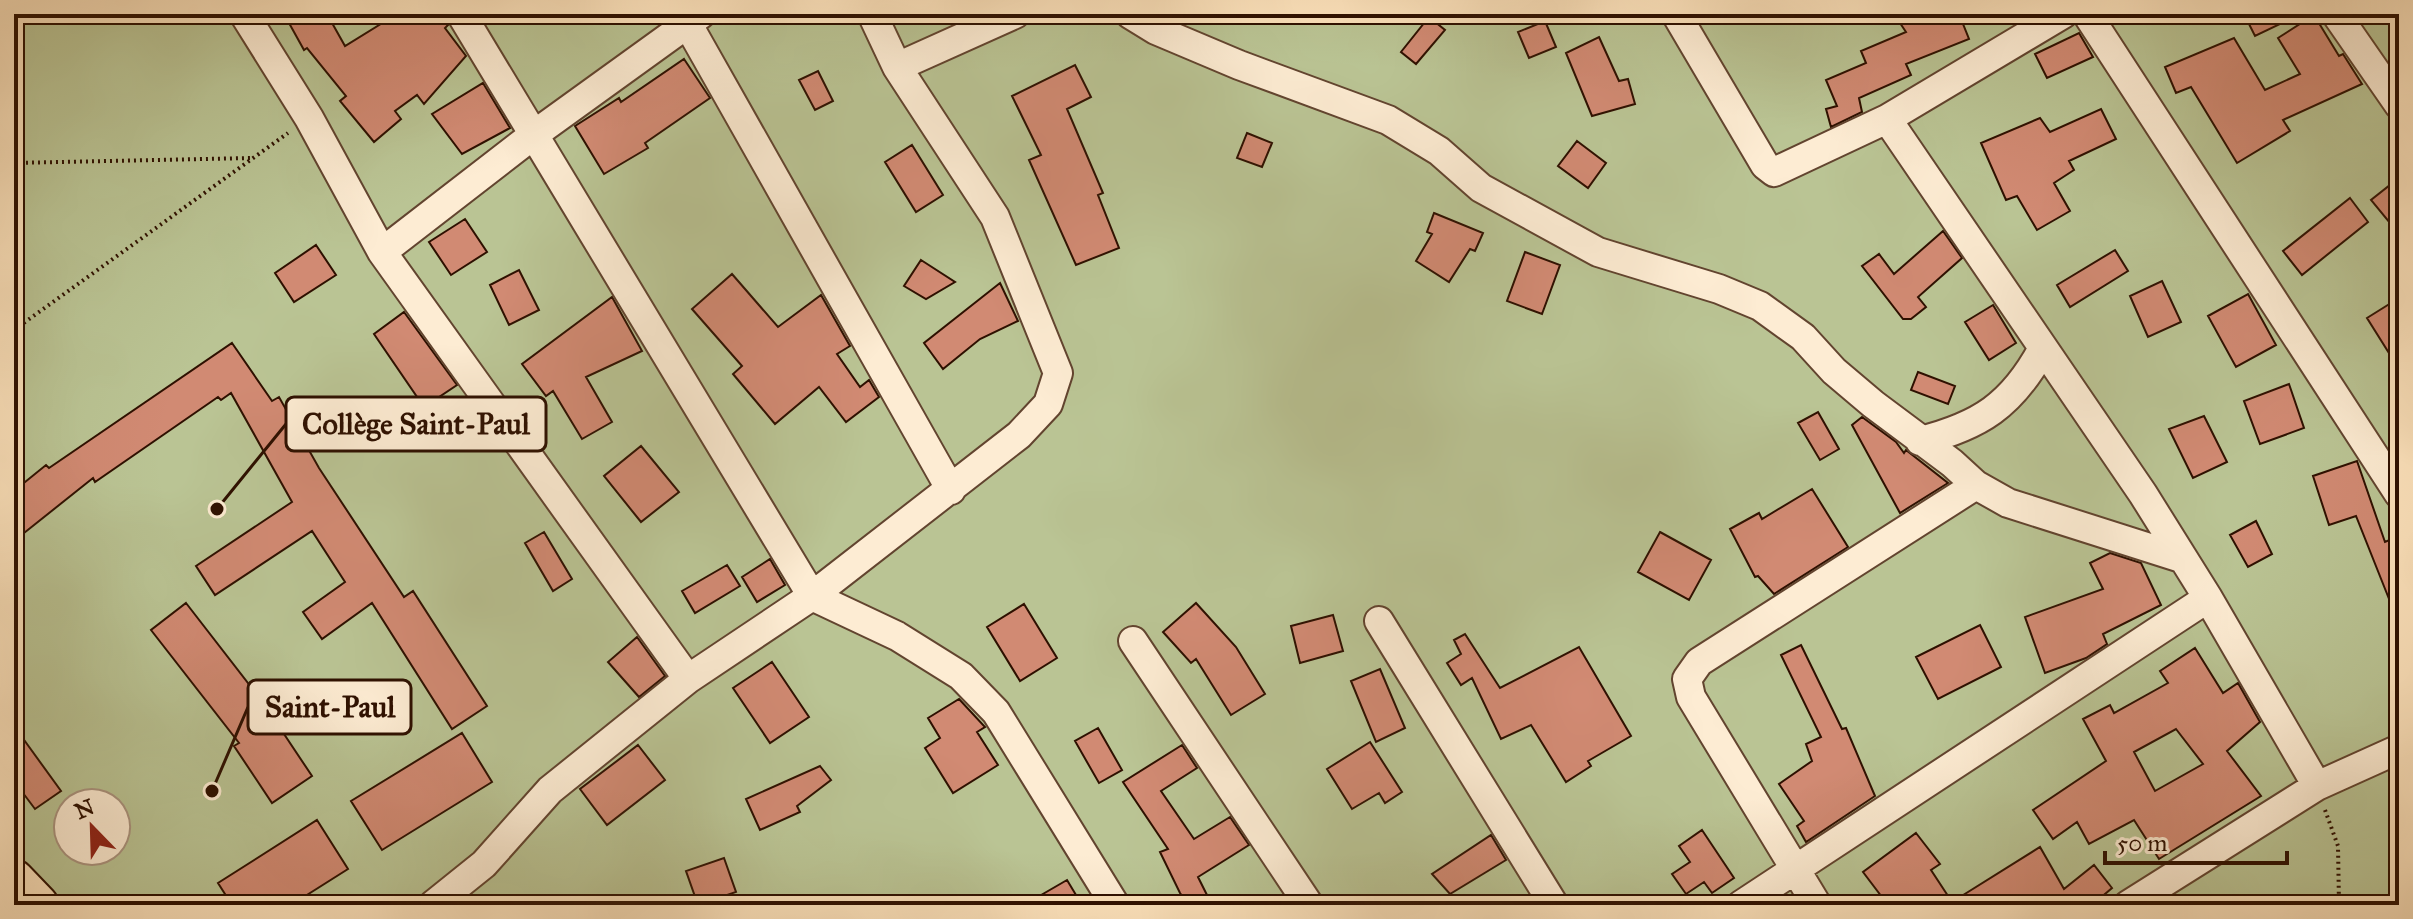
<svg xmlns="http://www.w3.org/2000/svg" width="2413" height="919" font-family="'IM FELL Great Primer',serif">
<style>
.green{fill:#bac494;stroke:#746a4a;stroke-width:2;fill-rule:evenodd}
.building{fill:#d18a73;stroke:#2e1000;stroke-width:2;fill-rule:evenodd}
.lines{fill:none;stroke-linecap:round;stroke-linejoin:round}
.minor-casing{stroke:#62442f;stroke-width:32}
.highway-casing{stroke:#2e1000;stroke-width:44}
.path{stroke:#2e1000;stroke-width:4;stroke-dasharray:2 4;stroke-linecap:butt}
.minor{stroke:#fdecd3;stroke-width:28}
.highway{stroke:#fce2bc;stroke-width:40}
.leader{fill:none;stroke:#2e1000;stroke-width:3}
.callout-dot{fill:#2e1000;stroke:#fdecd3;stroke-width:3}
.callout{fill:#fdecd3;stroke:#2e1000;stroke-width:3}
.callout-label{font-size:30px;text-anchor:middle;font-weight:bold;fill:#2e1000}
</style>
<rect width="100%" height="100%" fill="#fce2bc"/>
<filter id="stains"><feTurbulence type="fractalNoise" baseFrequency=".0025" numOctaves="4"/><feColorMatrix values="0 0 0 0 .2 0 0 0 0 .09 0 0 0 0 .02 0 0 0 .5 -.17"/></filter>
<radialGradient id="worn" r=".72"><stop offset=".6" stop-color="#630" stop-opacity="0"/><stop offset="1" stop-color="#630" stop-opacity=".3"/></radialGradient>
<path class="green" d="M 14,14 L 2399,14 L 2399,905 L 14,905 ZM 68,803 L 116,803 L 116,851 L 68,851 Z"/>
<path class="building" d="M 284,14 L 327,14 L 345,46 L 397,14 L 444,14 L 448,25 L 445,28 L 466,56 L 424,104 L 417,95 L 395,111 L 401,119 L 374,142 L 340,101 L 346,96 L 307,48 L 304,50 Z
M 1894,14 L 1959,14 L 1969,39 L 1906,64 L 1911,75 L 1859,98 L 1862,112 L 1831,127 L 1826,109 L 1837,106 L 1826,80 L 1866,63 L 1861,51 L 1906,32 Z
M 2244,14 L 2301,14 L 2255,36 Z
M 2314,15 L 2339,56 L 2343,54 L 2362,84 L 2283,120 L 2290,131 L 2237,163 L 2191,87 L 2176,93 L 2165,67 L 2234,38 L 2265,90 L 2300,74 L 2278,38 Z
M 1429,17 L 1445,30 L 1416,64 L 1401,52 Z
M 1545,21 L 1556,47 L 1529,58 L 1518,32 Z
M 2079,33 L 2093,57 L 2047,78 L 2035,54 Z
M 1599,37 L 1619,81 L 1628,79 L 1635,104 L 1592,116 L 1566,53 Z
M 684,59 L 710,98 L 645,143 L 648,148 L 604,174 L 575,126 L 619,98 L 621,102 Z
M 1075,65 L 1091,97 L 1067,109 L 1103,193 L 1098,195 L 1119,248 L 1076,265 L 1029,160 L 1041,155 L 1012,96 Z
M 818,71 L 833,101 L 815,110 L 799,80 Z
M 483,83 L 510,128 L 462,154 L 432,114 Z
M 2101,109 L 2116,139 L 2069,161 L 2074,170 L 2054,183 L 2070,211 L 2037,230 L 2017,196 L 2006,200 L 1981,143 L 2040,118 L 2050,132 Z
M 1247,133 L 1272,143 L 1262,167 L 1237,158 Z
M 1577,141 L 1606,163 L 1588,188 L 1558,166 Z
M 912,145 L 943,195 L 916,212 L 885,162 Z
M 2390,185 L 2399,196 L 2399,234 L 2371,200 Z
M 2350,198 L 2368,222 L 2302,275 L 2283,251 Z
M 1434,213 L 1483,233 L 1475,251 L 1470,249 L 1449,282 L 1416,261 L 1432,234 L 1427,232 Z
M 465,219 L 487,252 L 451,275 L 429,242 Z
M 1943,231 L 1962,258 L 1918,297 L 1926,307 L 1911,319 L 1903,319 L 1862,266 L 1879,254 L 1894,274 Z
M 316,245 L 336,275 L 294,302 L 275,273 Z
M 2115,250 L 2128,271 L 2070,307 L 2057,285 Z
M 1525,252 L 1560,265 L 1542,314 L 1507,301 Z
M 921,260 L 955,282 L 926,299 L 904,286 Z
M 519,270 L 539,310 L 509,325 L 490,285 Z
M 732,274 L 778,327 L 821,295 L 850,346 L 837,354 L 860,387 L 869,380 L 879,397 L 846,422 L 819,387 L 775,424 L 733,374 L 742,366 L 692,309 Z
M 2162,281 L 2181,322 L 2148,337 L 2130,296 Z
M 1000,283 L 1018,321 L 980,339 L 943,369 L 924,343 Z
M 2248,294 L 2276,345 L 2236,367 L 2208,316 Z
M 612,297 L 642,351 L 586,377 L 612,422 L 582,439 L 553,391 L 546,396 L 522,364 Z
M 2399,298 L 2399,369 L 2367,318 Z
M 1993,305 L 2016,343 L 1989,360 L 1965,322 Z
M 404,312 L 457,385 L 424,407 L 374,334 Z
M 232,343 L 272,401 L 279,397 L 319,468 L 404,597 L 413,591 L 487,706 L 452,729 L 372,603 L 322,639 L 303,612 L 345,582 L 312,531 L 215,595 L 196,566 L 292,502 L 231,393 L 221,400 L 218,397 L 95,482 L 93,478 L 14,541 L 14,491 L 46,465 L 49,468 Z
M 1918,372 L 1955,386 L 1948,404 L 1911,390 Z
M 2289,384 L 2304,428 L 2260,444 L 2244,401 Z
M 1818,412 L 1839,449 L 1820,460 L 1798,423 Z
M 2204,416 L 2227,462 L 2193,478 L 2169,429 Z
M 1862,417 L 1896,442 L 1904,453 L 1906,450 L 1948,483 L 1900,513 L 1852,425 Z
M 641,446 L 679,492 L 641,522 L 604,476 Z
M 2357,461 L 2385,542 L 2399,536 L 2399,624 L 2356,516 L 2329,525 L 2313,476 Z
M 1812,489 L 1848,547 L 1774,594 L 1758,576 L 1755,577 L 1730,529 L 1759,513 L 1762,519 Z
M 2256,521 L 2272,554 L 2248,567 L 2230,535 Z
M 544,532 L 572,579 L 553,591 L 525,543 Z
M 1660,532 L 1711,560 L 1689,600 L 1638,572 Z
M 2110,553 L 2141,563 L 2161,605 L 2103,634 L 2107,644 L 2086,658 L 2045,673 L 2025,617 L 2103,589 L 2090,563 Z
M 770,559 L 785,585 L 757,602 L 742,577 Z
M 727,565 L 740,586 L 695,613 L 682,591 Z
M 186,603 L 262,701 L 312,776 L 272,803 L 234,746 L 239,743 L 151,630 Z
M 1196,603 L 1236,647 L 1265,694 L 1231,715 L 1196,659 L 1191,663 L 1163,632 Z
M 1024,604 L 1057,658 L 1020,681 L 987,627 Z
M 1333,615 L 1343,651 L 1300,663 L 1291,626 Z
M 1980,625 L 2001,667 L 1938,699 L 1916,657 Z
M 1465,634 L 1500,688 L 1579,647 L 1631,736 L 1588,761 L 1591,766 L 1566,782 L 1531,725 L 1501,739 L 1472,678 L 1461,685 L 1447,663 L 1461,654 L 1454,640 Z
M 637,637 L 665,676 L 639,697 L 608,662 Z
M 1801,645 L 1842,729 L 1846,728 L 1875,796 L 1806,842 L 1797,826 L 1804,821 L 1779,784 L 1812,761 L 1806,744 L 1821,737 L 1781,655 Z
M 2195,648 L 2223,693 L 2238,683 L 2260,722 L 2227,751 L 2261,796 L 2159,859 L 2134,820 L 2089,844 L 2077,822 L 2053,839 L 2033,810 L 2106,761 L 2083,719 L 2110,705 L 2114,713 L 2168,683 L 2160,671 ZM 2176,729 L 2203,764 L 2155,791 L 2134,752 Z
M 772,662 L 809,717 L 770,743 L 733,688 Z
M 1380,669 L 1405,728 L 1376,742 L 1351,681 Z
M 959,699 L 985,727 L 977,732 L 998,765 L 953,793 L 925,748 L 940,738 L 928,718 Z
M 14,726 L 61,791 L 35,809 L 14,781 Z
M 1098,728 L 1122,770 L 1099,783 L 1075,741 Z
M 462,733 L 492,782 L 382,850 L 351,801 Z
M 1370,742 L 1402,792 L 1385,803 L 1379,793 L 1352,809 L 1327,769 Z
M 638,745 L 665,780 L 607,825 L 580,789 Z
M 1182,745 L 1197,768 L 1161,791 L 1194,839 L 1230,817 L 1249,845 L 1198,877 L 1212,905 L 1189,905 L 1180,893 L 1160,852 L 1168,849 L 1123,782 Z
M 820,766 L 831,780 L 797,806 L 800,812 L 760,830 L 746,799 Z
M 317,820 L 348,869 L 291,905 L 232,905 L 218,883 Z
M 1702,830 L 1734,878 L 1712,893 L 1704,882 L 1686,894 L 1672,874 L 1690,862 L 1679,846 Z
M 1916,833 L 1940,864 L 1931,870 L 1952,902 L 2040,847 L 2064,889 L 2094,865 L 2112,888 L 2092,905 L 1888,905 L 1863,872 Z
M 1491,835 L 1506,860 L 1450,894 L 1432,874 Z
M 724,858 L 736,892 L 698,905 L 686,871 Z
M 1067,880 L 1082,905 L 1024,905 Z"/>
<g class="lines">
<g class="minor-casing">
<path id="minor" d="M 244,14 L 309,118 L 382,252 L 688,679
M 461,14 L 812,596 L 897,636 L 961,676 L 996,712 L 1115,905
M 682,14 L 951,490
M 1130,14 L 1156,30 L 1239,65 L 1388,120 L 1439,151 L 1481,188 L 1598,252 L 1719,289 L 1760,306 L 1803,337 L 1834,371 L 1873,404 L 1952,463 L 1976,485 L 2008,503 L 2181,558
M 1676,14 L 1765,165 L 1774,172 L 1887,119
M 2063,14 L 1887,119 L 2143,494 L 2208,598 L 2317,786
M 2087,14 L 2399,494
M 2336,14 L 2399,105
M 897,67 L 1015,14
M 382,252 L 532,136 L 701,14
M 1920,441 C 1980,426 2012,405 2042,350
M 1379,621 L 1554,905
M 1133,641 L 1309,905
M 433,905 L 484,864 L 550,790 L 688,679 L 812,596 L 1019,435 L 1048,404 L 1058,373 L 995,217 L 897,67 L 872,14
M 1741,905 L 2208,598
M 1817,905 L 1691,697 L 1687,679 L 1699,662 L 1976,485
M 2128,905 L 2317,786 L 2399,749"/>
</g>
<g class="highway-casing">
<path id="highway" d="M 14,880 L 38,905"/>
</g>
<path class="path" d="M 14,163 L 252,158
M 14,330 L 288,133
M 2325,810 L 2338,846 L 2339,905"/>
<use href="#minor" class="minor"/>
<use href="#highway" class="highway"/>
</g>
<path class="leader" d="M217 509L286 424M212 791L248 707"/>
<g class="callout-dot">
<circle cx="217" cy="509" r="8"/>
<circle cx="212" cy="791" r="8"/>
</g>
<g class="callout">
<rect x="286" y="397" width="260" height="54" rx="8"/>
<rect x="248" y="680" width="163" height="54" rx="8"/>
</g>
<g class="callout-label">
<text x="416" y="434">Collège Saint-Paul</text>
<text x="330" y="717">Saint-Paul</text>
</g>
<rect width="2413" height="919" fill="none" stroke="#fce2bc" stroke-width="48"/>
<rect x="16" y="16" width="2381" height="887" fill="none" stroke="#2e1000" stroke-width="4"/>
<rect x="24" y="24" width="2365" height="871" fill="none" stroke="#2e1000" stroke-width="2"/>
<g transform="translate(92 827) rotate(337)"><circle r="38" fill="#fdecd3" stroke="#aa947f" stroke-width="2"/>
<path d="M0-6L14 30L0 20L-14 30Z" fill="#8f2418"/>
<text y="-12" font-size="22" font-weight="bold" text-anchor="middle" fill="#2e1000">N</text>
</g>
<path d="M2105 851v12h182v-12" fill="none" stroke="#2e1000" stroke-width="4"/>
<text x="2117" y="851" font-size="24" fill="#2e1000" stroke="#fdecd3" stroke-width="6" paint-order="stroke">50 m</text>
<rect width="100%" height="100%" filter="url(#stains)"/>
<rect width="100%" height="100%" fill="url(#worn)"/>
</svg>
